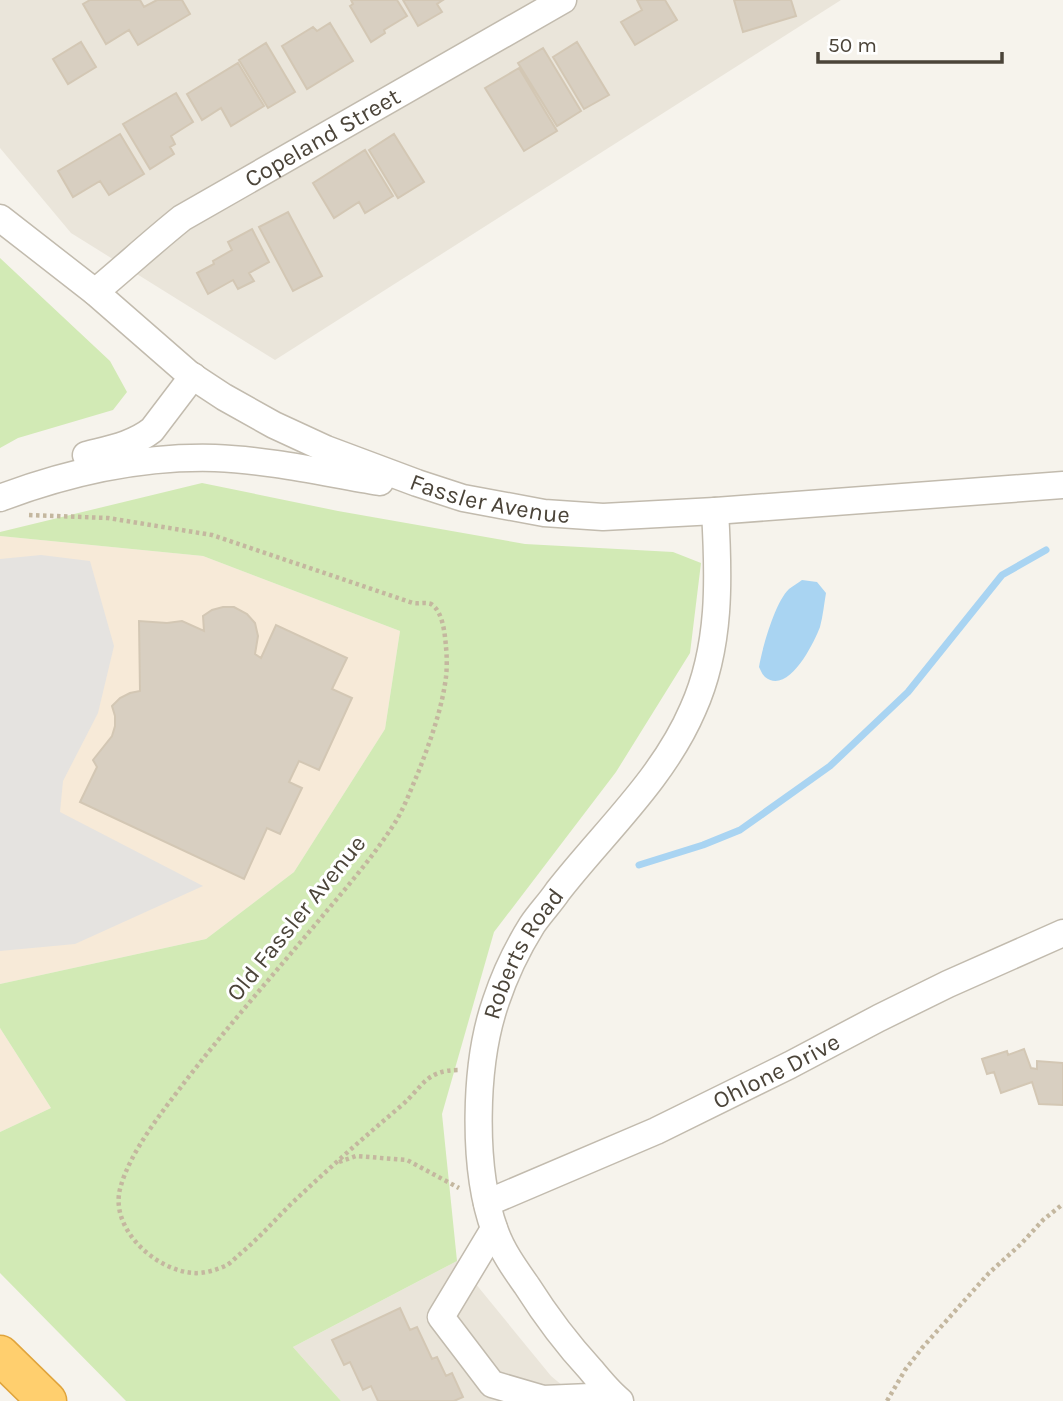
<svg xmlns="http://www.w3.org/2000/svg" width="1063" height="1401" font-family="Karla,sans-serif">
<style>
.residential{fill:#eae5da}
.commercial{fill:#f7ead8}
.green{fill:#d2eab5}
.parking{fill:#e5e3e0}
.water{fill:#a9d4f2}
.lines{fill:none;stroke-linecap:round;stroke-linejoin:round}
.stream{stroke:#a9d4f2;stroke-width:7}
.building{fill:#d8cfc1;stroke:#d3c7b4;stroke-width:2}
.minor-casing{stroke:#c2bbae;stroke-width:29}
.highway-casing{stroke:#e0a43c;stroke-width:41}
.path{stroke:#c4b79f;stroke-width:4.5;stroke-dasharray:3.5 3.5;stroke-linecap:butt}
.minor{stroke:#fff;stroke-width:26}
.highway{stroke:#ffcf6e;stroke-width:38}
.labels{text-anchor:middle;dominant-baseline:central;stroke-width:6;stroke-linejoin:round;paint-order:stroke}
.street-label{font-size:24px;fill:#4b4439;stroke:#fff}
</style>
<rect width="100%" height="100%" fill="#f6f3ec"/>
<path class="residential" d="M 0,0 L 841,0 L 275,360 L 71,233 L 0,148 Z
M 457,1261 L 551,1376 L 581,1401 L 341,1401 L 293,1347 Z"/>
<path class="commercial" d="M 0,536 L 203,556 L 400,631 L 385,729 L 294,872 L 206,939 L 0,984 Z
M 0,1028 L 51,1108 L 0,1132 Z"/>
<path class="green" d="M 0,258 L 110,361 L 127,392 L 113,410 L 18,438 L 0,448 Z
M 202,483 L 338,511 L 525,544 L 673,552 L 701,563 L 690,653 L 616,772 L 494,932 L 442,1114 L 457,1261 L 293,1347 L 341,1401 L 126,1401 L 0,1273 L 0,1132 L 51,1108 L 0,1028 L 0,984 L 206,939 L 294,872 L 385,729 L 400,631 L 203,556 L 0,536 L 0,532 Z"/>
<path class="parking" d="M 41,555 L 90,561 L 114,646 L 98,713 L 63,781 L 60,812 L 203,886 L 75,944 L 0,951 L 0,559 Z"/>
<path class="water" d="M 802,580 L 817,582 L 826,593 C 824,604 823,616 820,627 C 814,643 788,696 765,677 C 762,674 761,671 759,667 C 762,649 775,602 789,589 C 793,586 798,583 802,580 Z"/>
<g class="lines">
<path class="stream" d="M 639,865 L 703,845 L 740,830 L 830,766 L 908,692 L 1002,575 L 1046,550"/>
</g>
<path class="building" d="M 90,0 L 140,0 L 144,7 L 157,0 L 182,0 L 190,14 L 138,45 L 129,30 L 106,44 L 83,4 Z
M 351,0 L 397,0 L 407,16 L 384,30 L 385,33 L 371,42 L 350,6 L 353,4 Z
M 403,0 L 443,0 L 437,4 L 442,12 L 418,26 Z
M 637,0 L 665,0 L 677,20 L 635,45 L 621,22 L 642,10 Z
M 734,0 L 791,0 L 796,16 L 743,32 Z
M 330,23 L 353,61 L 307,89 L 282,46 L 313,27 L 317,31 Z
M 81,42 L 96,67 L 68,84 L 53,59 Z
M 577,42 L 609,95 L 584,109 L 553,57 Z
M 266,43 L 295,92 L 268,108 L 239,60 Z
M 543,48 L 581,111 L 557,126 L 518,63 Z
M 238,63 L 264,106 L 231,126 L 221,108 L 202,120 L 187,94 Z
M 519,68 L 557,131 L 524,151 L 485,88 Z
M 176,93 L 193,122 L 171,136 L 175,144 L 170,147 L 174,154 L 150,169 L 123,124 Z
M 120,134 L 144,174 L 109,195 L 100,181 L 73,197 L 58,171 Z
M 394,134 L 424,182 L 398,198 L 369,150 Z
M 365,150 L 393,196 L 365,213 L 359,202 L 334,218 L 313,183 Z
M 288,212 L 322,276 L 293,291 L 259,227 Z
M 252,229 L 269,262 L 249,273 L 254,281 L 238,289 L 233,280 L 208,294 L 197,273 L 214,264 L 213,261 L 232,250 L 228,242 Z
M 223,607 L 234,607 L 247,614 L 255,623 L 258,636 L 255,654 L 261,658 L 276,625 L 347,658 L 332,689 L 352,698 L 319,770 L 299,761 L 289,782 L 302,788 L 280,834 L 267,828 L 244,879 L 80,802 L 97,767 L 93,760 L 112,736 L 115,726 L 115,716 L 112,706 L 120,698 L 130,693 L 140,691 L 139,621 L 167,623 L 182,621 L 204,631 L 203,616 L 212,610 Z
M 1024,1049 L 1031,1068 L 1037,1069 L 1037,1061 L 1063,1063 L 1063,1105 L 1039,1104 L 1032,1082 L 1001,1093 L 994,1072 L 987,1074 L 982,1059 L 1007,1051 L 1008,1055 Z
M 400,1308 L 410,1330 L 417,1327 L 432,1359 L 437,1357 L 446,1376 L 452,1373 L 463,1397 L 454,1401 L 378,1401 L 371,1386 L 363,1390 L 350,1362 L 344,1365 L 332,1340 Z"/>
<g class="lines">
<g class="minor-casing">
<g id="minor">
<path id="s1" d="M 0,218 L 95,292 L 189,374 L 224,397 L 274,425 L 326,449 L 417,483 L 463,498 L 544,513 L 603,517 L 715,511 L 1063,485"/>
<path id="s2" d="M 95,292 C 124,268 152,242 182,218 L 563,0"/>
<path d="M 86,455 C 109,449 133,445 152,430 L 193,376"/>
<path d="M 0,498 C 69,472 141,456 215,458 C 270,460 325,473 380,482"/>
<path id="s3" d="M 487,1203 L 656,1131 L 790,1065 L 879,1018 L 948,984 L 1063,933"/>
<path d="M 494,1229 L 441,1317 L 492,1384 L 543,1399 L 614,1396"/>
<path id="s4" d="M 620,1401 C 609,1392 600,1381 591,1370 C 567,1344 546,1316 527,1286 C 515,1269 502,1251 495,1231 C 472,1169 474,1064 496,1001 C 505,974 517,949 532,925 C 540,913 550,903 558,891 C 604,832 663,779 693,709 C 721,647 719,578 715,511"/>
</g>
</g>
<g class="highway-casing">
<path id="highway" d="M 0,1355 L 47,1401"/>
</g>
<path class="path" d="M 29,515 L 108,518 L 212,535 L 413,603 C 419,604 425,602 431,604 C 443,611 445,635 446,647 C 447,657 447,668 446,677 C 442,709 430,742 418,773 C 411,789 405,806 396,821 C 374,856 346,888 320,919 C 274,974 227,1027 184,1083 C 162,1112 129,1153 120,1189 C 110,1229 155,1270 193,1273 C 203,1274 217,1270 227,1265 C 232,1262 236,1257 240,1254 C 259,1238 274,1221 291,1204 C 327,1170 363,1138 401,1106 C 423,1087 425,1070 459,1070
M 339,1162 L 356,1156 L 407,1160 L 459,1188
M 887,1401 L 905,1370 L 922,1348 L 989,1273 L 1021,1244 L 1043,1220 L 1063,1204"/>
<use href="#minor" class="minor"/>
<use href="#highway" class="highway"/>
</g>
<g class="labels">
<g class="street-label">
<text stroke="none"><textPath href="#s2" startOffset="276">Copeland Street</textPath></text>
<text stroke="none"><textPath href="#s1" startOffset="574">Fassler Avenue</textPath></text>
<text transform="translate(296 918) rotate(-51)">Old Fassler Avenue</text>
<text stroke="none"><textPath href="#s4" startOffset="500">Roberts Road</textPath></text>
<text stroke="none"><textPath href="#s3" startOffset="318">Ohlone Drive</textPath></text>
</g>
</g>
<path d="M818 52v10h184v-10" fill="none" stroke="#4b4439" stroke-width="3.5"/>
<text x="828" y="52" font-size="21" fill="#4b4439" stroke="#ffffff" stroke-width="5" paint-order="stroke">50 m</text>
</svg>
